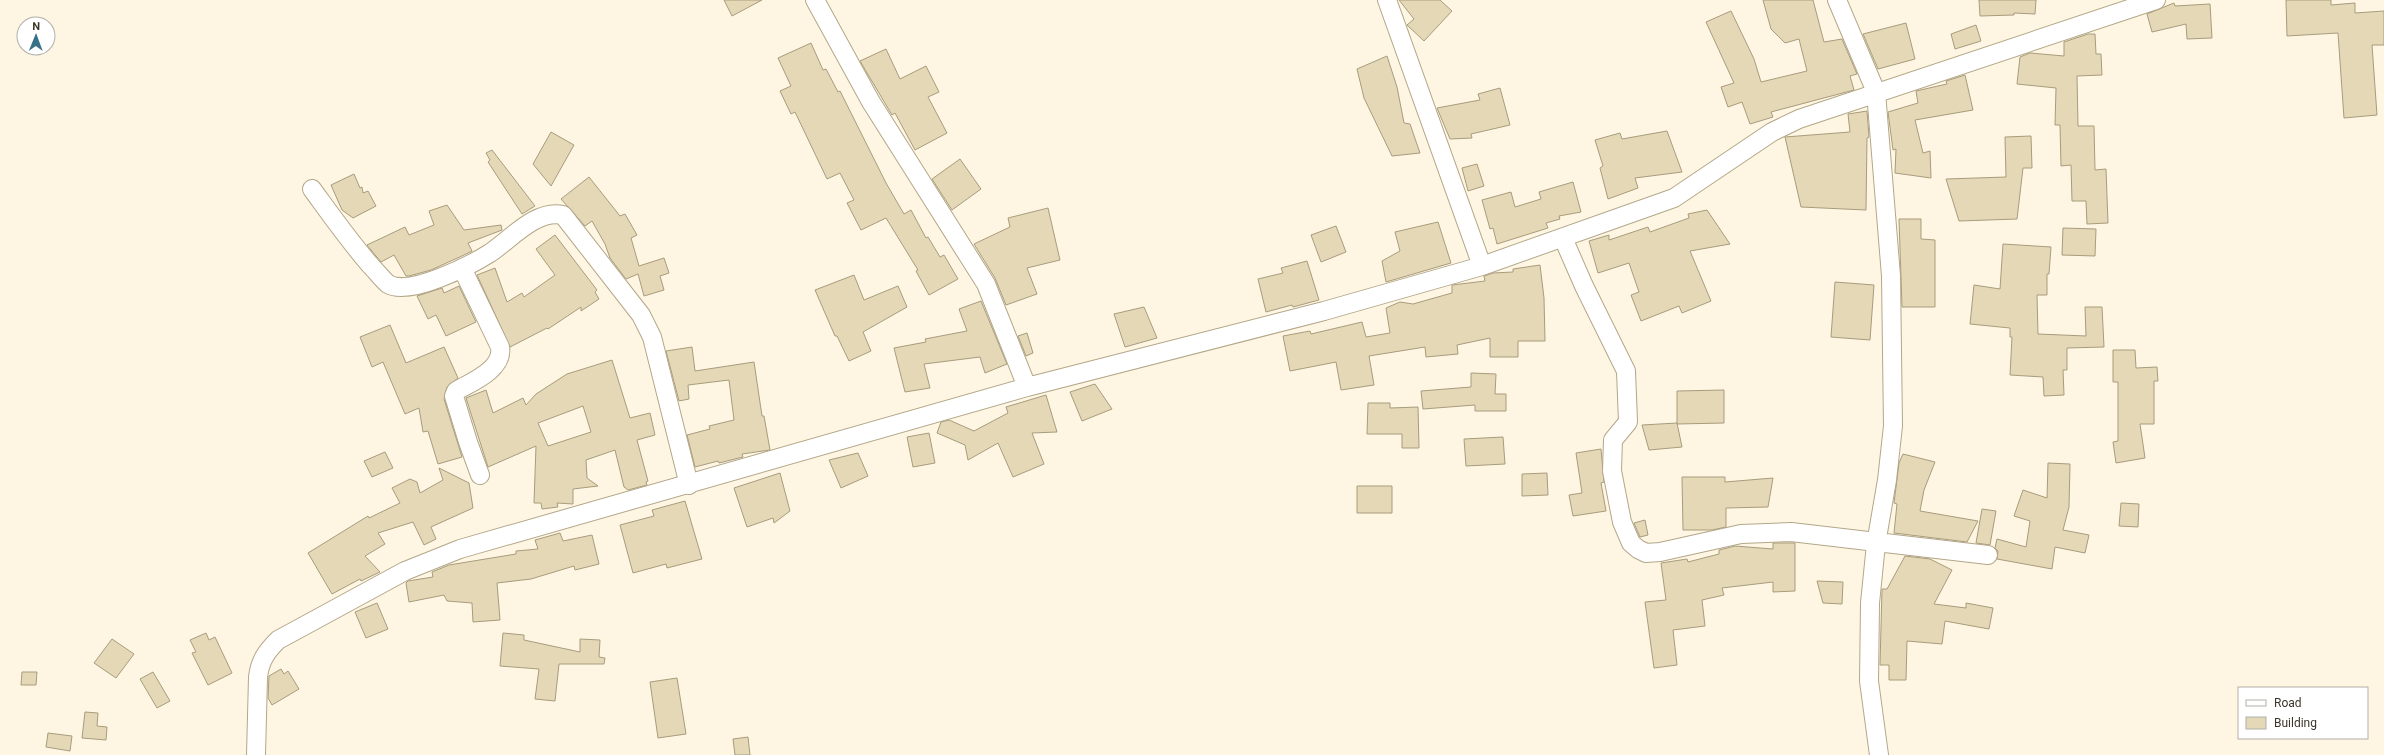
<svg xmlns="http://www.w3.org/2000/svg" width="2384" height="755" font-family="Roboto,sans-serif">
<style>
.building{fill:#e4d8b7;stroke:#a89c7d;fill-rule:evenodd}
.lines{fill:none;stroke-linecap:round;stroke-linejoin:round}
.minor-casing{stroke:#b3a788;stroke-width:20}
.minor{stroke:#fff;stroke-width:18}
</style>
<rect width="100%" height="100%" fill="#fef6e3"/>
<path class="building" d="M 724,0 L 762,0 L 732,16 Z
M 1399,0 L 1440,0 L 1452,11 L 1424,41 L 1407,25 L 1414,19 Z
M 1763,0 L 1813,0 L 1824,42 L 1842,39 L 1857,74 L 1850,76 L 1854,90 L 1771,112 L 1773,117 L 1750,124 L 1742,102 L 1728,107 L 1721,87 L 1734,83 L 1706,22 L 1731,11 L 1754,59 L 1761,82 L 1807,71 L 1799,39 L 1785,43 L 1771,29 Z
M 1979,0 L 2036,0 L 2035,14 L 2014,13 L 2014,15 L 1980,16 Z
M 2286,0 L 2331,0 L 2331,5 L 2355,3 L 2355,13 L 2384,11 L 2384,45 L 2372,45 L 2377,115 L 2344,118 L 2338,33 L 2287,36 Z
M 2174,3 L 2175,6 L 2210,4 L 2212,38 L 2187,39 L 2186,24 L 2152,32 L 2147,14 Z
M 1906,23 L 1915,59 L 1878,69 L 1863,34 Z
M 1976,25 L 1981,41 L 1955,49 L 1951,34 Z
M 2088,34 L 2095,34 L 2096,54 L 2101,54 L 2102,75 L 2077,76 L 2078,126 L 2094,126 L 2095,170 L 2106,169 L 2108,223 L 2087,224 L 2086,201 L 2072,201 L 2071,165 L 2061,166 L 2060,125 L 2055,125 L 2056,88 L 2017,84 L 2020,57 L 2030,53 L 2064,56 L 2064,42 Z
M 811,43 L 823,70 L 826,69 L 838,92 L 840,91 L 886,183 L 904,214 L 911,210 L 926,238 L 928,237 L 940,257 L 944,255 L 958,279 L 929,295 L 916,271 L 918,270 L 886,218 L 861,230 L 847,203 L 854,200 L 840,173 L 827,179 L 795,112 L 791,114 L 780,91 L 791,86 L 778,58 Z
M 886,49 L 900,79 L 926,66 L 939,92 L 928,97 L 947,133 L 915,150 L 895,113 L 892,115 L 860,61 Z
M 1387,56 L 1397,87 L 1404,123 L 1410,124 L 1420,153 L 1392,156 L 1364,98 L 1357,69 Z
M 1965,75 L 1973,110 L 1915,120 L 1923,153 L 1930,151 L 1931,178 L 1895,173 L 1896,149 L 1893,150 L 1888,112 L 1918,103 L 1916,91 L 1947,84 L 1946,81 Z
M 1500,88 L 1510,125 L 1471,134 L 1472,138 L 1450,139 L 1437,108 L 1480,100 L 1478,94 Z
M 1867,111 L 1869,137 L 1867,138 L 1866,210 L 1801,207 L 1785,137 L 1850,132 L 1848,114 Z
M 1667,131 L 1682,172 L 1635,178 L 1638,188 L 1608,199 L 1600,168 L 1603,166 L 1595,140 L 1620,133 L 1622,139 Z
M 551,132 L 574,145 L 551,186 L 533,164 Z
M 2031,136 L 2032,168 L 2023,168 L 2017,219 L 1959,221 L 1946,179 L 2006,177 L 2005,137 Z
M 492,150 L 535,206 L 522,214 L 488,162 L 490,160 L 486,153 Z
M 960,159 L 981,189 L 952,210 L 932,179 Z
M 1477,164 L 1484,186 L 1468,191 L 1462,168 Z
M 354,174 L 360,188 L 362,187 L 363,193 L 368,191 L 376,206 L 353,218 L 342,210 L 331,185 Z
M 589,177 L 620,216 L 625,214 L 637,235 L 631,238 L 639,266 L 664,258 L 669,273 L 660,276 L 664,290 L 644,296 L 638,274 L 626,279 L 610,258 L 605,244 L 592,221 L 585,226 L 561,199 Z
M 1573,182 L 1581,212 L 1559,216 L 1560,219 L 1546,223 L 1548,228 L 1497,244 L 1493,228 L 1490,229 L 1482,200 L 1511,192 L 1515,207 L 1541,199 L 1539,192 Z
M 447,205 L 464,230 L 501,225 L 502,230 L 468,243 L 472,251 L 464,255 L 431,270 L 409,276 L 406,276 L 394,255 L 381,262 L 367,245 L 405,227 L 409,235 L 434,225 L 429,211 Z
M 1048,208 L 1060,260 L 1027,268 L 1037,294 L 1006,305 L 995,278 L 974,244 L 1010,227 L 1008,218 Z
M 1707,210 L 1730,244 L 1690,251 L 1711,301 L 1682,313 L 1679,306 L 1641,321 L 1631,295 L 1639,292 L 1629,263 L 1598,273 L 1589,241 L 1609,235 L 1609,240 L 1648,227 L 1650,232 L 1689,218 L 1688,214 Z
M 1899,219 L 1921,219 L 1921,239 L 1935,240 L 1935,307 L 1902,307 Z
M 1438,222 L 1451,263 L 1386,282 L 1382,261 L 1400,251 L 1395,232 Z
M 1336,226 L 1346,252 L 1321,262 L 1311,235 Z
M 2063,228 L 2096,229 L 2095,256 L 2062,255 Z
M 555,235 L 597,290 L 595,292 L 599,299 L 581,311 L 581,307 L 548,329 L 547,328 L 510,347 L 477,275 L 495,268 L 507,302 L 522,293 L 524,297 L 555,275 L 536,249 Z
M 2003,244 L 2051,247 L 2049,274 L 2047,274 L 2047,295 L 2037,295 L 2038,334 L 2086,336 L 2085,307 L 2102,307 L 2104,347 L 2067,348 L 2067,370 L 2063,370 L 2064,395 L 2044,396 L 2043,377 L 2010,375 L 2012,337 L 2010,337 L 2010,328 L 1970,324 L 1974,285 L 2000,289 Z
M 1307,261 L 1319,300 L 1293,307 L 1292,305 L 1266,312 L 1258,279 L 1283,273 L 1281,268 Z
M 1540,265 L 1544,298 L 1545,341 L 1518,341 L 1518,357 L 1490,357 L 1490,338 L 1457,345 L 1458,354 L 1426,357 L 1425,347 L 1369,356 L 1374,385 L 1341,390 L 1336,362 L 1290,371 L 1283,336 L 1310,331 L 1311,334 L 1362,322 L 1366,337 L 1390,333 L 1386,308 L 1400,302 L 1413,304 L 1452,293 L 1452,285 L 1485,281 L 1484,276 L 1493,273 L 1513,272 L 1513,269 Z
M 854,275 L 864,300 L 898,286 L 907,307 L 863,332 L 871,351 L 849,361 L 837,336 L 835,336 L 815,290 Z
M 1835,282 L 1874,285 L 1870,340 L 1831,337 Z
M 459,286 L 476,322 L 446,336 L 436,315 L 428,319 L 417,296 L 442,288 L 444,293 Z
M 981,301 L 1007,364 L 985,373 L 980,357 L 924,364 L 930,388 L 905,392 L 894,348 L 926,342 L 925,339 L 967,331 L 959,309 Z
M 1144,307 L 1157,338 L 1125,347 L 1114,314 Z
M 390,325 L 406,363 L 444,347 L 458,378 L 447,387 L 444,399 L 462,457 L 438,464 L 428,431 L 423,432 L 419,408 L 405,414 L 383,362 L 372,367 L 360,337 Z
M 1027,333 L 1033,353 L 1026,356 L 1018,336 Z
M 692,347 L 695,371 L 754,362 L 762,416 L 764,416 L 770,450 L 742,454 L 743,457 L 719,463 L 718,461 L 695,467 L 687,435 L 710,429 L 709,426 L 734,420 L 729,380 L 688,385 L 689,399 L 679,401 L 666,351 Z
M 2113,350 L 2135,350 L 2136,368 L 2157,367 L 2158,381 L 2154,381 L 2154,424 L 2140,424 L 2145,458 L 2116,463 L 2113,442 L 2118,441 L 2118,382 L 2113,382 Z
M 612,360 L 630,418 L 650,413 L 655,435 L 637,440 L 648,481 L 646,482 L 647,485 L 628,490 L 624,487 L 615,450 L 586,460 L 587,478 L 598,486 L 573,489 L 573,504 L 557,503 L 558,507 L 542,509 L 541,503 L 534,503 L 536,446 L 488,467 L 466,398 L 486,390 L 493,413 L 523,398 L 526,405 L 536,394 L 567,374 ZM 583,406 L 591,432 L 548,446 L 538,423 Z
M 1471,373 L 1496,374 L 1495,394 L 1506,394 L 1506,411 L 1475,411 L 1475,405 L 1423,409 L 1421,391 L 1471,387 Z
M 1095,384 L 1112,409 L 1082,421 L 1070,392 Z
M 1724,390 L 1724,423 L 1677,424 L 1677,391 Z
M 1046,395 L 1057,432 L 1032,433 L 1044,464 L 1013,477 L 998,443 L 968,460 L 965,445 L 937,433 L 941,422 L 949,420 L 974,431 L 1008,413 L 1006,407 Z
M 1368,403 L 1390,403 L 1390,408 L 1418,407 L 1419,448 L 1402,448 L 1402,434 L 1367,434 Z
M 1677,423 L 1682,447 L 1649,450 L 1642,425 Z
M 929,433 L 935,463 L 913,467 L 907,437 Z
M 1503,437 L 1505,464 L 1466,466 L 1464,439 Z
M 1601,449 L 1604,482 L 1601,483 L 1606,511 L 1573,516 L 1569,495 L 1582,493 L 1576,453 Z
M 385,452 L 393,468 L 372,477 L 364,461 Z
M 858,453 L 868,476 L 841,488 L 829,460 Z
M 1903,454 L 1935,462 L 1924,490 L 1920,511 L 1978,521 L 1967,542 L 1894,533 L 1897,504 L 1894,503 L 1899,463 Z
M 2048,463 L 2070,464 L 2069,507 L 2063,530 L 2089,535 L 2085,553 L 2055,547 L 2052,569 L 1997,559 L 1998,551 L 1995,548 L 1997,539 L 2026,547 L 2030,521 L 2014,516 L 2023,490 L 2047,498 Z
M 439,468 L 469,483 L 473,508 L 431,527 L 436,539 L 424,545 L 413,522 L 378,533 L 385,544 L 365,556 L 380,572 L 361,581 L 360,579 L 332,594 L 308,553 L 368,516 L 369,518 L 400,503 L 392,488 L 410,479 L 417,482 L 420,493 L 443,480 Z
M 780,473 L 790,511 L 774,523 L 773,518 L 747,527 L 734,488 Z
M 1547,473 L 1548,495 L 1522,496 L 1522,474 Z
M 1682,477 L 1725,477 L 1725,482 L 1773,478 L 1768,507 L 1726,508 L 1726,527 L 1712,530 L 1683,530 Z
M 1357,486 L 1392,486 L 1392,513 L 1357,513 Z
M 685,501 L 702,559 L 667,568 L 666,564 L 633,573 L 620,525 L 654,516 L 652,510 Z
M 2121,503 L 2139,504 L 2138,527 L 2119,526 Z
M 1982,509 L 1996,511 L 1990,545 L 1976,543 Z
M 1645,520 L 1648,535 L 1640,537 L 1634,523 Z
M 560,533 L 563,541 L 592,535 L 599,564 L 575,570 L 574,566 L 531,579 L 497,583 L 500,620 L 473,622 L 472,603 L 447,601 L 444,595 L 409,602 L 406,583 L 408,581 L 433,577 L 432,572 L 449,565 L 516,554 L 516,551 L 538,549 L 535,540 Z
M 1773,543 L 1795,543 L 1795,591 L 1773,592 L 1773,582 L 1722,588 L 1724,595 L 1702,600 L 1705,626 L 1673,630 L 1677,665 L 1654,668 L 1645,602 L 1666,600 L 1661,563 L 1687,559 L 1688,562 L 1719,554 L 1719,550 L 1735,546 L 1773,549 Z
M 1905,556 L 1930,559 L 1952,570 L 1934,604 L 1966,608 L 1966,603 L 1993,608 L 1989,629 L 1945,621 L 1942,644 L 1907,641 L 1906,680 L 1889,680 L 1889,665 L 1880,665 L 1882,589 L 1887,589 Z
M 1817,581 L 1843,582 L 1842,604 L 1823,603 Z
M 377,603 L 388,629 L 366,638 L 355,612 Z
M 206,633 L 209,640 L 215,637 L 232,673 L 208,685 L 192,653 L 196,652 L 190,640 Z
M 503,633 L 524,635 L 524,640 L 580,652 L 580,639 L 600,640 L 599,657 L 605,658 L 604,664 L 559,664 L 555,701 L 535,699 L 539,669 L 500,666 Z
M 112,639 L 134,654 L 116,678 L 94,663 Z
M 281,669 L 284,674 L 288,671 L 299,689 L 272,705 L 268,698 L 269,676 Z
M 22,672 L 37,672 L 36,685 L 21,685 Z
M 153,672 L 170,701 L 157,708 L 140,679 Z
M 677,678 L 686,734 L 658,738 L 650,682 Z
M 85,712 L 98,713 L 97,726 L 107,727 L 106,740 L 82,738 Z
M 48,733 L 72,736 L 70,751 L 46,747 Z
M 748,737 L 750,755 L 735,755 L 733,739 Z"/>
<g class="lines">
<g class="minor-casing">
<path id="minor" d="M 815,0 L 871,102 L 986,284 L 1027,387
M 1387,0 L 1482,266
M 1837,0 L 1876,92 L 1891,276 L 1893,426 L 1887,480 L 1876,544 L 1870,603 L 1869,681 L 1879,755
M 312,189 C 331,215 350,242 371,266 C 377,272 382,279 388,284 C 409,297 471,265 490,253 C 511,239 536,209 563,215 L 641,315 L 652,337 L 689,485
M 1563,238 L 1584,286 L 1626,371 L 1628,422 L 1613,440 L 1612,471 L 1622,522 L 1631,543 L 1638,549 L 1646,553 L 1660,552 L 1741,534 L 1791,532 L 1988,555
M 462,268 L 500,347 C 504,369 472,382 456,391 L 454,396 L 468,442 L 480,475
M 256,755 L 258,677 C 260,660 267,651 278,640 L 405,571 L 460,549 L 1027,387 L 1324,311 L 1482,266 L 1674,198 L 1772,132 L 1799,119 L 2156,0"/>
</g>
<use href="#minor" class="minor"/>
</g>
<rect x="2238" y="687" width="130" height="52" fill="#ffffff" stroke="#b1afa9"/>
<rect x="2246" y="700" width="20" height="6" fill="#ffffff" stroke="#b1afa9"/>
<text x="2274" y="707" font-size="12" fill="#3b3629">Road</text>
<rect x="2246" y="717" width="20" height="12" fill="#e4d8b7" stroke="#b1afa9"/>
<text x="2274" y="727" font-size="12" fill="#3b3629">Building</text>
<g transform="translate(36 36) rotate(1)"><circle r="19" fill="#ffffff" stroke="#b1afa9"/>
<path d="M0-3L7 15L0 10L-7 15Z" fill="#367189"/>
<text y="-6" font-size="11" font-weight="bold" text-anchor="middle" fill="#3b3629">N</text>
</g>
</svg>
